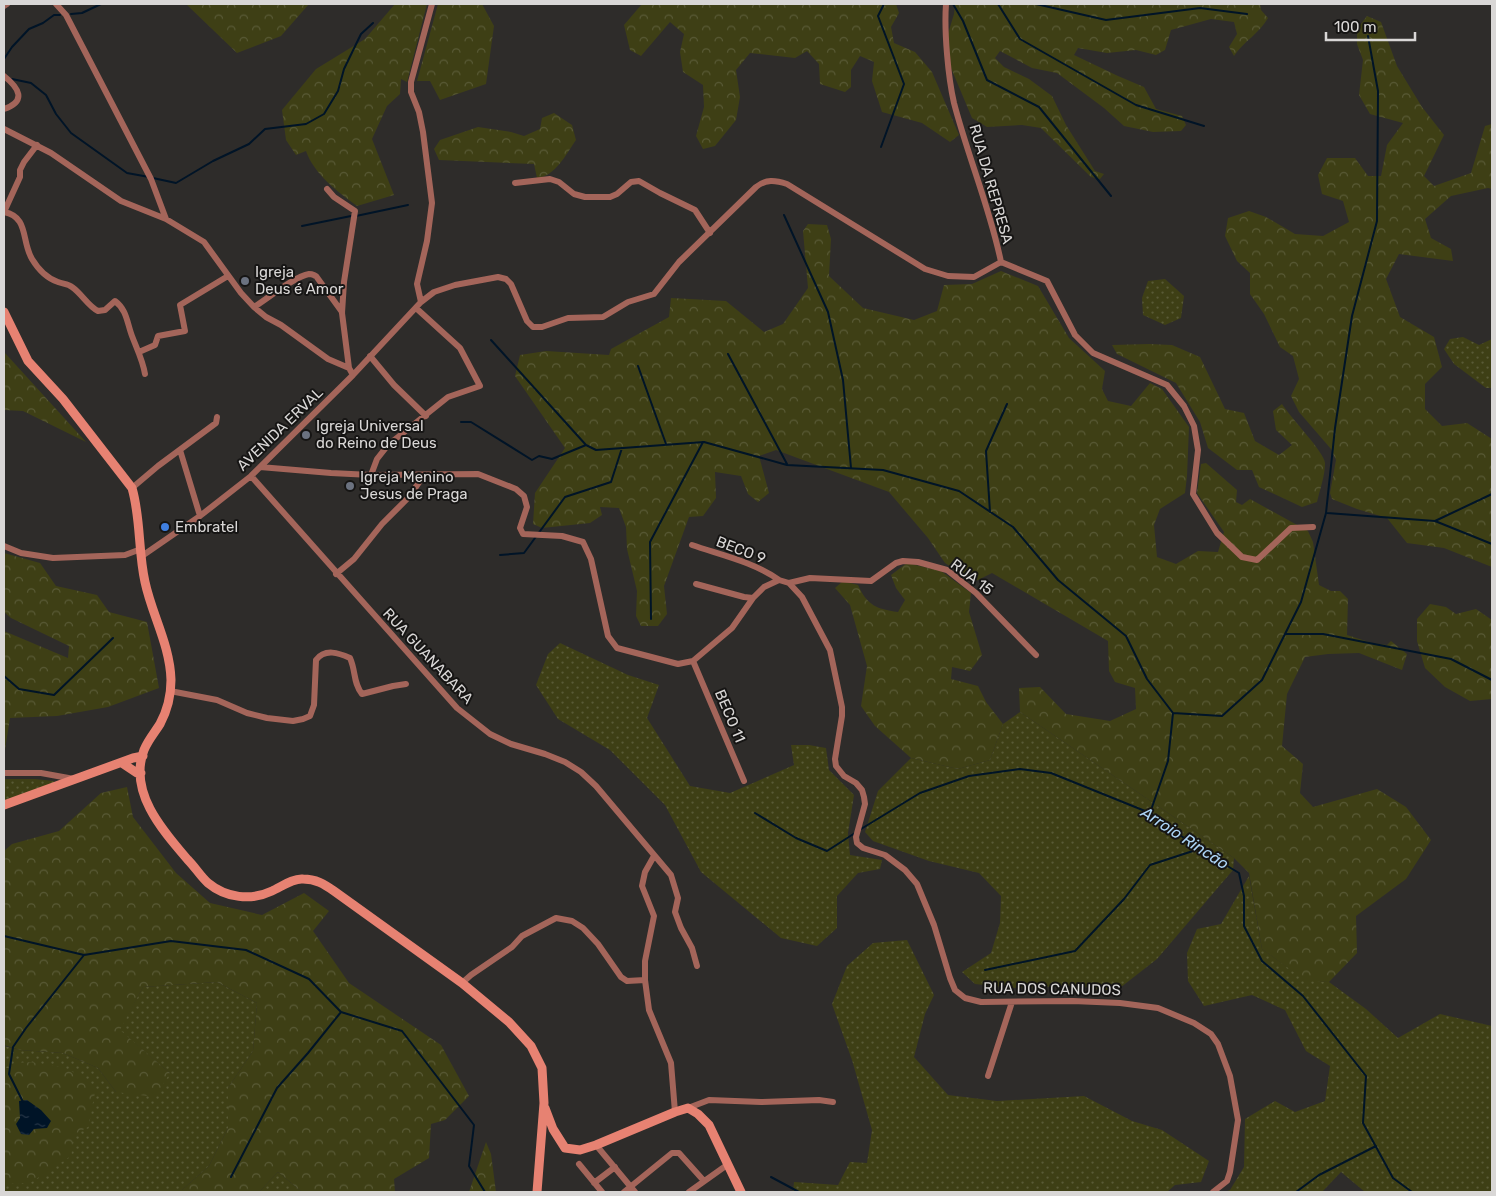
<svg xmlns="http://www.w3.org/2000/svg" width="1496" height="1196" font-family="Rubik,sans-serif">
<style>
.green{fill:url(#green-dots)}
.forest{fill:url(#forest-crowns)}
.water{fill:url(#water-ripples)}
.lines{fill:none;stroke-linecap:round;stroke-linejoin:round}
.stream{stroke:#001427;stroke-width:2}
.street{stroke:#a4655a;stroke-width:6}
.secondary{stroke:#e78272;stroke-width:9}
.worship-dot{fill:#6b7280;stroke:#161514;stroke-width:2}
.shop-dot{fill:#3f7fe0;stroke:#161514;stroke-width:2}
.labels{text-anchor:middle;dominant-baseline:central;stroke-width:4;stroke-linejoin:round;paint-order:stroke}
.street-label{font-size:15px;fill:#d9d7d6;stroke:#161514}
.poi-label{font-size:15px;fill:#d9d7d6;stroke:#161514;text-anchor:start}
.water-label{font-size:16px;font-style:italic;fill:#acd4f5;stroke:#161514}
</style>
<defs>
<pattern id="green-dots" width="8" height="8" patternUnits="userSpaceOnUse" patternTransform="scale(1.25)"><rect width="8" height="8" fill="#3e3f15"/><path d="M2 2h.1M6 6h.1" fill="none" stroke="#595a36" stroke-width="1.8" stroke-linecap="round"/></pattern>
<pattern id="forest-crowns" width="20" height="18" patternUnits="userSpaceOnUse" patternTransform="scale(1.25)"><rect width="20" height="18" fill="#3e3f15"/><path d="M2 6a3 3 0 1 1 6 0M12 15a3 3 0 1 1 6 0" fill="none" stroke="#595a36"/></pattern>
<pattern id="water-ripples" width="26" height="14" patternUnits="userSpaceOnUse" patternTransform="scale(1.25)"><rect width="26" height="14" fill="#001427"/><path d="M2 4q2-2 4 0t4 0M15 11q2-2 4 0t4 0" fill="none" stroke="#253546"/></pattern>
</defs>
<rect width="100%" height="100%" fill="#2e2c2a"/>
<path class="green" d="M 1165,279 L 1184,296 L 1181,318 L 1165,325 L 1143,315 L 1142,298 L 1148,281 Z
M 1463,337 L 1479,345 L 1492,339 L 1492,388 L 1486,388 L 1454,364 L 1444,349 L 1450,339 Z
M 560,643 L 628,675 L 659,685 L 647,718 L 690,786 L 730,793 L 794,765 L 791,745 L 809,745 L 826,748 L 829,770 L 854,795 L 848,833 L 850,855 L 882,860 L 880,869 L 858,873 L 837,896 L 837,928 L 817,946 L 781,938 L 701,872 L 665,805 L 610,750 L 558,719 L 536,685 L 548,654 Z
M 1020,712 L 1234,858 L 1233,870 L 1157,959 L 1116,991 L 1075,986 L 1012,988 L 975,984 L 962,972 L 991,953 L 1000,923 L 1001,896 L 979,873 L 929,861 L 873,841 L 865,832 L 878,791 L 911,758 L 958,769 L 990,760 L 1003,724 Z
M 4,779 L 35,779 L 54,781 L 54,783 L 4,802 Z
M 1249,876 L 1262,949 L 1306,980 L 1329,982 L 1366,1009 L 1398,1038 L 1440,1014 L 1492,1026 L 1492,1192 L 1365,1192 L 1341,1172 L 1322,1192 L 1225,1192 L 1230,1190 L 1244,1167 L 1245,1119 L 1275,1101 L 1295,1112 L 1325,1101 L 1330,1066 L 1306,1051 L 1285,1010 L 1252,995 L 1204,1006 L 1188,981 L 1187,953 L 1197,929 L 1221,924 Z
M 907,940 L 934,995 L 925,1014 L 914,1057 L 948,1095 L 997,1101 L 1084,1096 L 1132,1121 L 1162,1130 L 1209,1161 L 1201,1182 L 1175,1185 L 1167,1192 L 793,1192 L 794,1182 L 838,1185 L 850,1162 L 867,1163 L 872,1130 L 852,1060 L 832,1004 L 847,966 L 873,943 Z
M 217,982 L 257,1003 L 253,1051 L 228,1088 L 228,1128 L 209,1166 L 182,1190 L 182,1192 L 4,1192 L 4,1046 L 20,1050 L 63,1053 L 98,1068 L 116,1092 L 170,1073 L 119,1030 L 143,987 Z
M 278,1172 L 302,1192 L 259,1192 Z"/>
<path class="forest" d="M 186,4 L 309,4 L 281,36 L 237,53 Z
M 395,4 L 427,4 L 407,82 L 401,79 L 400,94 L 387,106 L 372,139 L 394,195 L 357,206 C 338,192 314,174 306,151 L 296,155 L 286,140 L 282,110 L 316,69 L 365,39 Z
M 438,4 L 482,4 L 494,26 L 486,84 L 440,100 L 430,81 L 417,81 Z
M 642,4 L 896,4 L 899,13 L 891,27 L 894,43 L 915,52 L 932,72 L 959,135 L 950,142 L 922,123 L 882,112 L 872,81 L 874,62 L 860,56 L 851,70 L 851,87 L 845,92 L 820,84 L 819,64 L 807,51 L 795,58 L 750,53 L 736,70 L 740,97 L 736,120 L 715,146 L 703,149 L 696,136 L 704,107 L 703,85 L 683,72 L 680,52 L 684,34 L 670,22 L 641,56 L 630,50 L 624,25 Z
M 955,4 L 1260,4 L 1261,10 L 1268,18 C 1259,34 1244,41 1234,56 L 1229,47 L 1237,34 L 1234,22 L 1211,19 L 1171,30 L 1165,50 L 1156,55 L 1136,50 L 1107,53 L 1078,48 L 1074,55 L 1118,76 L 1144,87 L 1156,109 L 1182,116 L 1186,125 L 1181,131 L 1153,132 L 1124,126 L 1104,108 L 1057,73 L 1032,68 L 1000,51 L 995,58 L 1004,67 L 1029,79 L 1052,96 L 1066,125 L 1095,171 L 1104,174 L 1100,179 L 1091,177 L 1041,128 L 1022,125 L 987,127 L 972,118 L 951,68 L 947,37 L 954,14 Z
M 1367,16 L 1381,22 L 1397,66 L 1422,107 L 1444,135 L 1424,176 L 1434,186 L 1471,173 L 1485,126 L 1492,124 L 1492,189 L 1488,188 L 1451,196 L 1425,219 L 1431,238 L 1451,249 L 1453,261 L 1399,254 L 1386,279 L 1400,317 L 1434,337 L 1442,367 L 1425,384 L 1425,409 L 1442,426 L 1467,423 L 1492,439 L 1492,567 L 1444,548 L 1407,543 L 1387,518 L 1357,509 L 1332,499 L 1330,493 L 1336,460 L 1331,449 L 1299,412 L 1291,396 L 1299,379 L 1293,356 L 1280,347 L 1264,314 L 1250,294 L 1250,273 L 1237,261 L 1225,236 L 1228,218 L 1249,211 L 1266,217 L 1295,234 L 1323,236 L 1349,222 L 1343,201 L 1322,194 L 1318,175 L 1327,158 L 1355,158 L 1368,176 L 1381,176 L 1387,145 L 1403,123 L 1370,114 L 1359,95 L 1363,60 L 1357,44 L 1357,29 Z
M 554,113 L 572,125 L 576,140 C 567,153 555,177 537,178 L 534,164 L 439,160 L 434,149 L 440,140 L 478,127 L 511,132 L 524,136 L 540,129 L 542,118 Z
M 808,224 L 827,225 L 831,239 L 829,276 L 863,308 L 914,320 L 937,311 L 944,285 L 972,284 L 1001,271 L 1038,286 L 1069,338 L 1105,371 L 1102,389 L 1108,401 L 1131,406 L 1150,383 L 1162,389 L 1189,427 L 1187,476 L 1185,493 L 1160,509 L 1154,525 L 1157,557 L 1176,564 L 1198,551 L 1218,552 L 1224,532 L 1197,493 L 1201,464 L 1206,463 L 1237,490 L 1236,502 L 1242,505 L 1250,499 L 1308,531 L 1313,542 L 1319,585 L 1331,591 L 1340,591 L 1348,599 L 1347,635 L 1372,643 L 1387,645 L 1391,641 L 1407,654 L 1402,670 L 1359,653 L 1328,654 L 1305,657 L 1287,694 L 1282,746 L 1303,764 L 1300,793 L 1313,807 L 1377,789 L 1406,807 L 1431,840 L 1406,879 L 1356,916 L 1357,953 L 1329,982 L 1306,981 L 1262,949 L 1249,873 L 1234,858 L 1020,712 L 1019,688 L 1040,687 L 1066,714 L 1110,721 L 1136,709 L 1135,688 L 1115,682 L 1109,671 L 1108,641 L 992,573 L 974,582 L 945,563 L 928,538 L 889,492 L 776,450 L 759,456 L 769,493 L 758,502 L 748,494 L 741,476 L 715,472 L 716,498 L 703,516 L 689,517 L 664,586 L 667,614 L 658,626 L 641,626 L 636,616 L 637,591 L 627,549 L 626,527 L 619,508 L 600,507 L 602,515 L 590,523 L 542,528 L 533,524 L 535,493 L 565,448 L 515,376 L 520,355 L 546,351 L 609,355 L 611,349 L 669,317 L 671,298 L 726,301 L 764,332 L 783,324 L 808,288 L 803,231 Z
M 1149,344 L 1172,345 L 1200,357 L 1225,409 L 1244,413 L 1255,441 L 1279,455 L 1292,445 L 1276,430 L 1273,411 L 1282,404 C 1290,417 1325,453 1325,463 C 1325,476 1320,489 1317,502 L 1302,507 L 1259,487 L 1252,470 L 1237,470 L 1208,448 L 1200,422 L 1176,383 L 1117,354 L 1112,345 Z
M 4,347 L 5,353 L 86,442 L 23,411 L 4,410 Z
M 4,553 L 40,563 L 56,586 L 97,595 L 109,612 L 147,622 L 159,688 L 108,707 L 57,716 L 10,718 L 4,756 L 4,631 L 68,658 L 69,646 L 11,618 L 4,612 Z
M 907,563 L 941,571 L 971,593 L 969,612 L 982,655 L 970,671 L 952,667 L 951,679 L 978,686 L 986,702 L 1003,724 L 990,760 L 958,769 L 911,758 L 875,726 L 861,706 L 867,666 L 850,605 L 835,588 L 843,581 L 858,585 C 867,605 876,609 898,612 L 905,600 L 896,588 L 891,575 Z
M 1430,604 L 1446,607 L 1456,614 L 1476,609 L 1492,620 L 1492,699 L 1470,701 L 1445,687 L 1425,668 L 1417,641 L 1417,619 Z
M 127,787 L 133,817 L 176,873 L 210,903 L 262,915 L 304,893 L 329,911 L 313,931 L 349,983 L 441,1045 L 469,1096 L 445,1120 L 431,1124 L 429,1158 L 394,1179 L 395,1192 L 302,1192 L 278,1172 L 259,1192 L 182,1192 L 182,1190 L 209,1166 L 228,1128 L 228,1088 L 253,1051 L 257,1003 L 217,982 L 143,987 L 120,1030 L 170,1073 L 155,1097 L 116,1092 L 98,1068 L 63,1053 L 20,1050 L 4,1045 L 4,851 L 12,844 L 59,831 L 101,793 Z
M 31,1062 L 61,1067 L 80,1075 L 96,1090 C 92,1102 92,1114 88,1127 L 75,1134 L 71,1156 L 30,1183 L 4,1184 L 4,1068 L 11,1068 L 16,1063 Z
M 486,1142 L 491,1154 L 496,1192 L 469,1192 Z"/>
<path class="water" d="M 27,1100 L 41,1110 L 51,1121 L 47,1128 L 34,1129 L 29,1135 L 21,1134 L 16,1124 L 20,1118 L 19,1101 Z"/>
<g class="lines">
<path class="stream" d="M 953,4 L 963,21 L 987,80 L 1039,107 L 1111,196
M 998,4 L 1020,39 L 1136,105 L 1204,126
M 1036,4 L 1106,20 L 1200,8 L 1247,14
M 71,14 L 82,13 L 101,4
M 4,59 L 12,47 L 29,29 L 43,23 L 54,15 L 60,15
M 12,79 L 31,83 L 46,95 L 56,114 L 71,133 L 127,173 L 149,177
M 881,147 L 904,84 L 878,16 L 884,4
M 153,178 L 176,183 L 213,161 L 249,144 L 265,129 L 306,124 L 324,114 L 338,91 L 344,69 L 361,34 L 373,23
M 784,215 L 828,312 L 843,380 L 851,468
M 356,216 L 408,205
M 302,226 L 351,216
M 491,340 L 586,445
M 728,354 L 787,464
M 638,366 L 666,444
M 461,422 L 471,422 L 532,460 L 539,456 L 552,459 L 586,445 L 596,450 L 704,442 L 787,465 L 883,470 L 959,491 L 1013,527 L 1058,580 L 1126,636 L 1147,679 L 1173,713 L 1168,761 L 1150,813
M 990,512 L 986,451 L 1007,404
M 1327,513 L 1435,521 L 1492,544
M 1435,521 L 1492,494
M 500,555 L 524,553 L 565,497 L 611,482 L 622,448
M 651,619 L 650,542 L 703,442
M 1285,634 L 1323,634 L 1451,659 L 1492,680
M 4,676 L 19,689 L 54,695 L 113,638
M 1173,713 L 1222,716 L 1262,680 L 1301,602 L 1326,513 L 1335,428 L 1352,316 L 1377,221 L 1378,91 L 1368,36
M 755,813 L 796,838 L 827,851 L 855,833
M 861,829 L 920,793 L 969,776 L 1020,769 L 1051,773 L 1150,813 L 1199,849 L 1239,873 L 1244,896 L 1244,926 L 1262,961 L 1303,996 L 1366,1076 L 1363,1123 L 1393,1178 L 1412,1192
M 4,936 L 84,955 L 171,941 L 246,950 L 309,979 L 341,1012 L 402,1031 L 474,1125 L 469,1166 L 485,1192
M 985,970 L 1075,951 L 1124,899 L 1150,865 L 1199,849
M 23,1102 L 9,1074 L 13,1047 L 26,1028 L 84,955
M 231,1177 L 277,1088 L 308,1053 L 341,1012
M 771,1177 L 799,1192
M 1296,1192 L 1319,1175 L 1376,1146"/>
<path class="street" d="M 56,4 L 66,15 L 151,179 L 166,219
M 946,4 C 944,31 948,77 954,103 C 968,157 990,208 1001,262
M 4,6 L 7,4
M 4,76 C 19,88 27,101 4,109
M 4,129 L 51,153 L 121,201 L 166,219 L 204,242 L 241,293 L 254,307 L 266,317 L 281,325 L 328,359 L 349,368 L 353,375
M 515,183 L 550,179 L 559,182 L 574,194 L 585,197 L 610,197 L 617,194 L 631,182 L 639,181 L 660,193 L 695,210 L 710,233
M 327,189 L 334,197 L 355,211 L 344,282 L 342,313 L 349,368
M 4,212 C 29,217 21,240 32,259 C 38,269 46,278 58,282 C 63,284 68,284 72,287 C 82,294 88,306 98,311 L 105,310 L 115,301 C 127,310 127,323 132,336 C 137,349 143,361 145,374
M 4,212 L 20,177 L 20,170 L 24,162 L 37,145
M 1001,262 L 1047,281 L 1075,335 L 1093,353 L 1167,385 L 1184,406 L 1194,426 L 1198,450 L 1193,494 L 1217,533 L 1242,557 L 1257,560 L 1291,528 L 1313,527
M 421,302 L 417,284 L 427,241 L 432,203 L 423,132 L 419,112 L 411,92 L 411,82 L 432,4
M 254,307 C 267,299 295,276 309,274 C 313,274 313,275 316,276 L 342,312
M 139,352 L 155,345 L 158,336 L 185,331 L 180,305 L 228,276
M 370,356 L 394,385 L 426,416
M 180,450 L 200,516
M 260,467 L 331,473 L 371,475 L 478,474 L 516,489 L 524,496 L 527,507 L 520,528 L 523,534 L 562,536 L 583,542 L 591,559 L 608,636 L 617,648 L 678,664 L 693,661 L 732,628 L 753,598 L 764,587 L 779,580 L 789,583 L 802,597 L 830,650 L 842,707 L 842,716 L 835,759 L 836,766 L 844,776 L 856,783 L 862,790 L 864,797 L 865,804 L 856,837 L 857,843 L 863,848 L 885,855 L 905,870 L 917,884 L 934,925 L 950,978 L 955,990 L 965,998 L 981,1002 L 1073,1001 L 1120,1003 L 1158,1008 L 1194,1023 L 1211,1034 L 1218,1044 L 1230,1076 L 1238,1120 L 1230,1172 L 1227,1181 L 1213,1192
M 371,475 L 377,459 L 388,445 L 448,397 L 480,386 L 460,348 L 416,308
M 251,476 L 457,708 L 490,734 L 511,744 L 545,754 L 565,762 L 581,772 L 596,786 L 671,875 L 678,898 L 675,912 L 681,928 L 692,948 L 697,966
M 132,488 L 158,466 L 216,423 L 217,417
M 692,545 C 721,555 754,562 779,580
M 4,546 L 21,553 L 53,558 L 125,555 L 141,549
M 142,556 L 200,516 L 251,476 L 353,375 L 421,302 L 434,292 L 455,285 L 498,277 L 506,279 L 511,284 L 527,321 L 533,327 L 542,327 L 568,318 L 603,317 L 628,302 L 654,294 L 679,262 L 756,187 C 766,179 775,180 787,184 L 925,269 L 948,276 L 974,277 L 1001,262
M 336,574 L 354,559 L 382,524 L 409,497 L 424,475
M 789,583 L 810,578 L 871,581 L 896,563 L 903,561 L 918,562 L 947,570 L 976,593 L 1036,655
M 696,584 L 744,597 L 753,598
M 693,661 L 744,781
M 170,691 L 217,700 L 247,713 L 267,718 L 293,721 L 303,719 L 310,716 L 314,705 L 316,660 C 325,648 339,653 350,658 C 356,671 353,683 362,694 L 393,686 L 406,684
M 4,773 L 41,773 L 74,779
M 654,856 L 645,872 L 642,886 L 654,916 L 645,961 L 645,980 L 649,1010 L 671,1063 L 675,1112
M 462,983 L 471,975 L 512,947 L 522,936 L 556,918 L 572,921 L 583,928 L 598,944 L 621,977 L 627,981 L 645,980
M 988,1076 L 1012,1002
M 688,1108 L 709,1100 L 761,1102 L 819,1100 L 833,1102
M 596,1145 L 635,1192
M 579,1164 L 602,1192
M 594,1183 L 615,1167
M 624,1192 L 672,1153 L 679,1153 L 704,1181
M 689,1192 L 727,1165"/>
<path class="secondary" d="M 4,312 L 28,361 L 63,399 L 132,488 C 141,519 138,551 145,582 C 152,615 170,645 171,680 C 171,694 167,711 160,724 C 155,732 148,740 144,750 C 128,792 163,831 188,860 C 195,867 201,877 208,883 C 226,898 251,901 272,891 C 281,887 293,878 303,879 C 316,879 324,884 334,891 L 462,983 L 509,1022 L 531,1046 L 542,1068 L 544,1103 L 537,1192
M 122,763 L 137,773 L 141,773
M 4,805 L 133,758 L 143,756
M 545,1108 L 553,1129 L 565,1148 L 580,1150 L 596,1145 L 675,1112 L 688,1108 L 698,1114 L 709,1125 L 741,1192"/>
</g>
<g class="worship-dot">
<circle cx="245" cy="281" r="5"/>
<circle cx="306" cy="435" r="5"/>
<circle cx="350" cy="486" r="5"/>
</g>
<circle class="shop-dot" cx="165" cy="527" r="5"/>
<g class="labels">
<g class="street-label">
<text transform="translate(991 184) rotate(74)">RUA DA REPRESA</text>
<text transform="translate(280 429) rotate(-44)">AVENIDA ERVAL</text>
<text transform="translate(741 550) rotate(21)">BECO 9</text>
<text transform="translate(972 577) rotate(37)">RUA 15</text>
<text transform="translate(428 656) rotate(47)">RUA GUANABARA</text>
<text transform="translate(730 716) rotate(67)">BECO 11</text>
<text transform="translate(1052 989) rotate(1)">RUA DOS CANUDOS</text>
</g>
<g class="poi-label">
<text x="255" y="272">Igreja<tspan x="255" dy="17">Deus é Amor</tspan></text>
<text x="316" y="426">Igreja Universal<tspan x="316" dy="17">do Reino de Deus</tspan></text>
<text x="360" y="477">Igreja Menino<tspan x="360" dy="17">Jesus de Praga</tspan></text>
<text x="175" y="527">Embratel</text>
</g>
<g class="water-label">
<text transform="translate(1185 838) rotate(33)">Arroio Rincão</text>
</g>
</g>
<rect width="1496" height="1196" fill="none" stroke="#d9d7d6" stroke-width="10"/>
<path d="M1326 32v8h89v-8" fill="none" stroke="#d9d7d6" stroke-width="2.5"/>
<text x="1334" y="32" font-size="15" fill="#d9d7d6" stroke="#161514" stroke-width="4" paint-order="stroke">100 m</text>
</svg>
